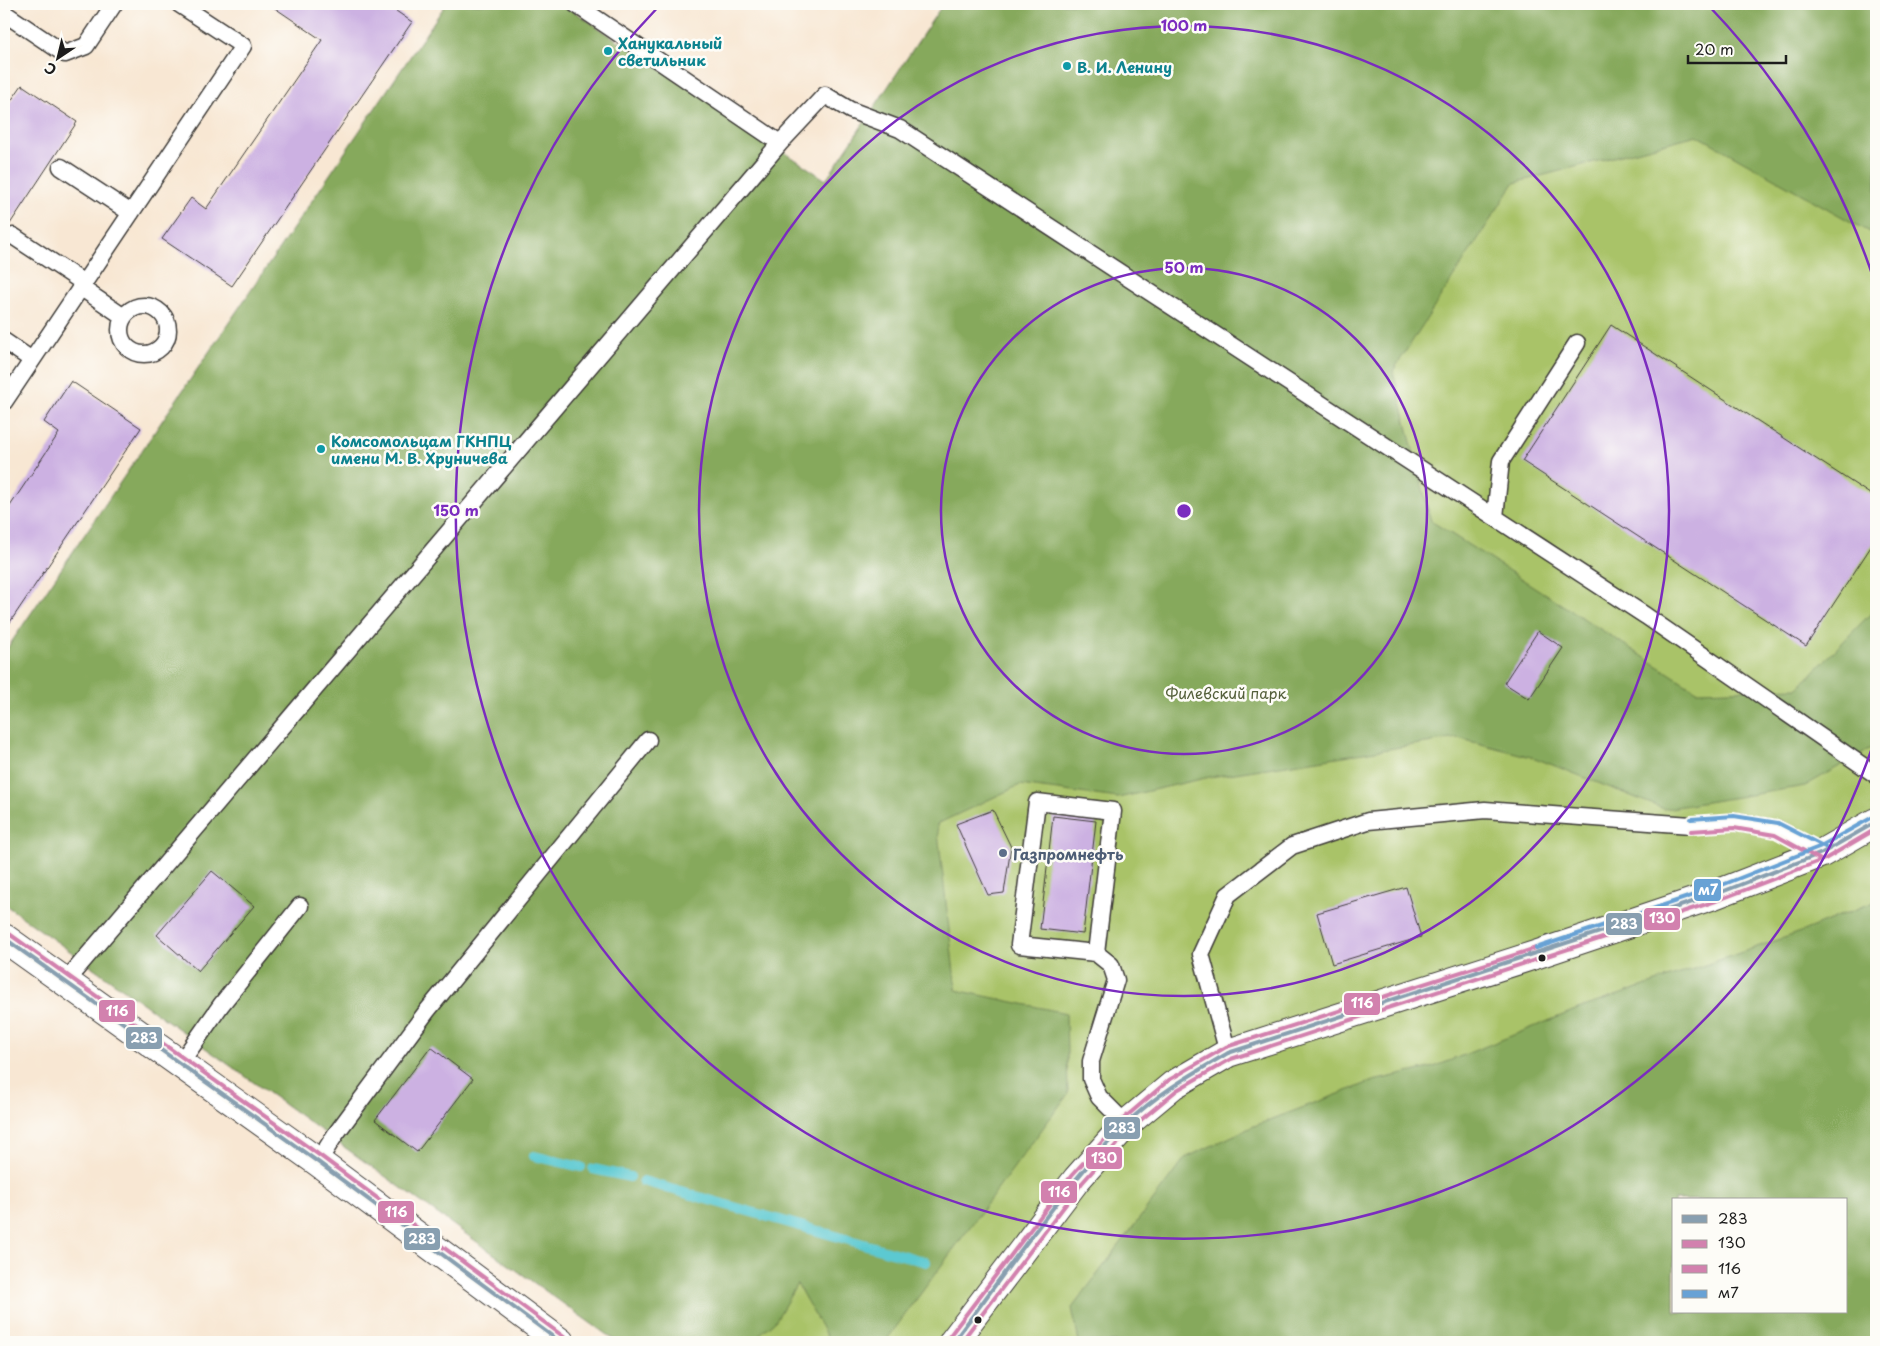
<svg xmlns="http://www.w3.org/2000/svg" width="1880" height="1346" font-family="'Playpen Sans',sans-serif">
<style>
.green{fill:#a9c368;stroke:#627042;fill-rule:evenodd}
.forest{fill:#86a95c;stroke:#51623c;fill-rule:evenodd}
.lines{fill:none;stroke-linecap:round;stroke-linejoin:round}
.stream{stroke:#5cc9d1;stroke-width:10}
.building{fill:#ccb1e2}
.service-casing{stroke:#3d3a37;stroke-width:19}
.tertiary-casing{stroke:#3d3a37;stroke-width:30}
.service{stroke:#fff;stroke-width:16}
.tertiary{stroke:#fff;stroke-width:28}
.bus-1-casing{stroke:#fdfcf7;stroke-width:8}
.bus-2-casing{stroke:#fdfcf7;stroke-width:8}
.bus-3-casing{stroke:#fdfcf7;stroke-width:8}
.bus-4-casing{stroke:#fdfcf7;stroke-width:8}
.bus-1{stroke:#889fb0;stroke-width:4}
.bus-2{stroke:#d281ae;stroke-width:4}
.bus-3{stroke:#d281ae;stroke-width:4}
.bus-4{stroke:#68a2d5;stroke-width:4}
.ring{fill:none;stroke:#7b2cbf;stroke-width:2.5}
.culture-dot{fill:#0f9aa8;stroke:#fdfcf7;stroke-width:2}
.service-dot{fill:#5c6f8a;stroke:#fdfcf7;stroke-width:2}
.bus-dot{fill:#1c1c1c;stroke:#fdfcf7;stroke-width:2}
.labels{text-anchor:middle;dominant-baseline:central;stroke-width:5;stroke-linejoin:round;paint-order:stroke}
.culture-label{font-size:15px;font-weight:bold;fill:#0d838f;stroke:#fdfcf7;text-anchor:start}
.park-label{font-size:15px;fill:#545f3a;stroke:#fdfcf7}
.service-label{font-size:15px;font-weight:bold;fill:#4e5e75;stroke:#fdfcf7;text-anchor:start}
.centre{fill:#7b2cbf;stroke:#fdfcf7;stroke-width:2.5}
.ring-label{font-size:15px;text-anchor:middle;font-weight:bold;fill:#7b2cbf;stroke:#fdfcf7;stroke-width:5;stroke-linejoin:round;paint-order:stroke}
.line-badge{stroke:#fdfcf7;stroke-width:2}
.badge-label{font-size:14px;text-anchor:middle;font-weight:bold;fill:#fff}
</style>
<rect width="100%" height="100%" fill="#fdfcf7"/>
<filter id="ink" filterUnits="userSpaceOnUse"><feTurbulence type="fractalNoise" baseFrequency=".02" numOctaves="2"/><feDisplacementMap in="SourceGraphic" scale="10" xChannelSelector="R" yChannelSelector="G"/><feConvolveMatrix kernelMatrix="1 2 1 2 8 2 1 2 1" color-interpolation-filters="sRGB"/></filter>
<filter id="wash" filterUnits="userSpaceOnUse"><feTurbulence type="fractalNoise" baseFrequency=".0096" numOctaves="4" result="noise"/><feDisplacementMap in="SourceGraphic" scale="20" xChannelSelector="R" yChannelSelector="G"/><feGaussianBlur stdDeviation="1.12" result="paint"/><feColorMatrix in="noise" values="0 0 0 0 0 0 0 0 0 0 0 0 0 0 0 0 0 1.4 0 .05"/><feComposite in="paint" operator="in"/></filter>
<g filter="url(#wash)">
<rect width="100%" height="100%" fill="#f8e7d3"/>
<path class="green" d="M 446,4 L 563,4 L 826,180 L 943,4 L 1876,4 L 1876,1342 L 617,1342 L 4,904 L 4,653 ZM 1674,1200 L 1846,1200 L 1846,1312 L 1674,1312 Z"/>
<path class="forest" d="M 446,4 L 563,4 L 826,180 L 943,4 L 1876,4 L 1876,236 L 1697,135 L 1514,183 L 1393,371 L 1431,521 L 1697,691 L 1798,688 L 1876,608 L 1876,745 L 1805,786 L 1664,809 L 1535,758 L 1458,738 L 1210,777 L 1118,798 L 1020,785 L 937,824 L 956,990 L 1066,1013 L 1068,1094 L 885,1342 L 830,1342 L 797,1284 L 776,1320 L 751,1342 L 617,1342 L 4,904 L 4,653 Z
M 1876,901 L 1876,1342 L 1079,1342 L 1072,1308 L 1185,1158 L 1254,1126 L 1373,1081 L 1434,1067 L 1578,1009 L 1803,931 ZM 1674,1200 L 1846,1200 L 1846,1312 L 1674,1312 Z"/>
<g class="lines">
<path class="stream" d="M 534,1156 L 581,1167
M 593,1169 L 630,1177
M 643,1181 L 926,1262"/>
</g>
<g id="blocks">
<path class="building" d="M 269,4 L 386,4 L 412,22 L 232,286 L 162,239 L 191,198 L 206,209 L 322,40 Z
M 22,85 L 77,122 L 4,233 L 4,111 Z
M 1611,325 L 1876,498 L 1876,539 L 1806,646 L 1522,461 Z
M 71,381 L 141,428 L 4,631 L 4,515 L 59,433 L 44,422 Z
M 1538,631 L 1563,648 L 1529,699 L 1504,683 Z
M 993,810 L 1011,847 L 1004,893 L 988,895 L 956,824 Z
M 1053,816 L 1096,821 L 1083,934 L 1040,929 Z
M 212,871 L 254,906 L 198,971 L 157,935 Z
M 1406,887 L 1421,937 L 1332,964 L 1317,913 Z
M 431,1047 L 473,1079 L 417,1152 L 375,1120 Z"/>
</g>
</g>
<g filter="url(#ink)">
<use href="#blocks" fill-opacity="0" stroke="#3d3a37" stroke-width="1"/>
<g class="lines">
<g class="service-casing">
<path id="service" d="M 575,4 L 780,143
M 4,13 L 65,54 L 86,46 L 114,4
M 61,167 L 131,213
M 13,236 L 84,283
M 80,287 L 124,317
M120 330a24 24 0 1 1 48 0a24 24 0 1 1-48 0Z
M 4,341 L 32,360
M 4,402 L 243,46 L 179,4
M 1495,517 L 1501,461 L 1577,343
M 1096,953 L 1113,811 L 1037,802 L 1019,945 L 1096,953 L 1111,965 L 1116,980 L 1091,1061 L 1091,1079 L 1099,1097 L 1126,1124
M 65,982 L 780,143 L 825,95 L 850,110 L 900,129 L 1646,616 L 1876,775
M 1228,1053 L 1201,954 L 1228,895 L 1292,846 L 1368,821 L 1485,810 L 1691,825 L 1734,822 L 1777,829 L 1822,853
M 179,1065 L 221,1005 L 300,906
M 318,1162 L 335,1135 L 427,1011 L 648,740"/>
</g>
<g class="tertiary-casing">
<path id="tertiary" d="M 4,938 L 318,1162 L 560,1342
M 953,1342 L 1077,1179 L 1126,1124 L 1173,1085 L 1228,1053 L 1538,954 L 1714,895 L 1822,853 L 1876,822"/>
</g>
<use href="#service" class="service"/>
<use href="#tertiary" class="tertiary"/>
<g class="bus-1-casing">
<path id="bus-1" d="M 4,938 L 318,1162 L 560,1342
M 953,1342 C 1007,1271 1063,1187 1125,1125 C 1155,1095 1192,1074 1228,1053 L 1714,895 L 1822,853 L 1876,822"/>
</g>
<g class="bus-2-casing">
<path id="bus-2" d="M 1691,831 L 1734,828 L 1775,835 L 1819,859
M 961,1342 L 1082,1183 L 1130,1129 L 1177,1090 L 1231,1059 L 1716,901 L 1825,859 L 1876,829"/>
</g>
<g class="bus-3-casing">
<path id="bus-3" d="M 8,933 L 322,1157 L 564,1337
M 948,1338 L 1072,1175 L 1122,1120 L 1169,1080 L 1226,1047 L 1536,948"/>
</g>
<g class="bus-4-casing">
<path id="bus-4" d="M 1691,819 L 1734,816 L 1778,823 L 1825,847
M 1536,948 L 1712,889 L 1819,847 L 1873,817"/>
</g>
<use href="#bus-1" class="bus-1"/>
<use href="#bus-2" class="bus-2"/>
<use href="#bus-3" class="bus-3"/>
<use href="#bus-4" class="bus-4"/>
</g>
</g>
<g class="ring">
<circle cx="1184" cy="511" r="243"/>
<circle cx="1184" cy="511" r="485"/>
<path d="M1874 742A728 728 0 1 1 660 5M1708 5A728 728 0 0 1 1874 280"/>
</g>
<g class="culture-dot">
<circle cx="608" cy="51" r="5"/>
<circle cx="1067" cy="66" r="5"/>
<circle cx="321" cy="449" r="5"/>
</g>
<circle class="service-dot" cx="1003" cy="853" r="5"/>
<g class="bus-dot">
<circle cx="1542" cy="958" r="4.5"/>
<circle cx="978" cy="1320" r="4.5"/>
</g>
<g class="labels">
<g class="culture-label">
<text x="618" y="42">Ханукальный<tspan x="618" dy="17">светильник</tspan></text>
<text x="1077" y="66">В. И. Ленину</text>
<text x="331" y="440">Комсомольцам ГКНПЦ<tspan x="331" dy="17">имени М. В. Хруничева</tspan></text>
</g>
<g class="park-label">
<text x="1226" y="692">Филевский парк</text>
</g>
<g class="service-label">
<text x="1013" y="853">Газпромнефть</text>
</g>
</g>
<circle cx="1184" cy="511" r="8" class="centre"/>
<g class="ring-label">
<text x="1184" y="31">100 m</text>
<text x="1184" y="273">50 m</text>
<text x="456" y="516">150 m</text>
</g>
<g class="line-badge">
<rect x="1693" y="878" width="29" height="24" rx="5" fill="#68a2d5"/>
<rect x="1643" y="907" width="38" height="24" rx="5" fill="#d281ae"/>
<rect x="1605" y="912" width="38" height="24" rx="5" fill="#889fb0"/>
<rect x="1343" y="992" width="38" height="24" rx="5" fill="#d281ae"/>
<rect x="98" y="999" width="38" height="24" rx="5" fill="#d281ae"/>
<rect x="125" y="1026" width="38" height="24" rx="5" fill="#889fb0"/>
<rect x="1103" y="1116" width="38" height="24" rx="5" fill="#889fb0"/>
<rect x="1085" y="1146" width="38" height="24" rx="5" fill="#d281ae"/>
<rect x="1040" y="1180" width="38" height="24" rx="5" fill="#d281ae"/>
<rect x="377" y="1200" width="38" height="24" rx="5" fill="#d281ae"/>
<rect x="403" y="1227" width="38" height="24" rx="5" fill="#889fb0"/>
</g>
<g class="badge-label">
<text x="1708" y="895">м7</text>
<text x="1662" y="923">130</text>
<text x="1624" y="929">283</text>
<text x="1362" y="1008">116</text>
<text x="117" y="1016">116</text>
<text x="144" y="1043">283</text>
<text x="1122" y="1133">283</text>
<text x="1104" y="1163">130</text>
<text x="1059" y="1197">116</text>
<text x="396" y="1217">116</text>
<text x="422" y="1244">283</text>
</g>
<rect width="1880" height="1346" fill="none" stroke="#fdfcf7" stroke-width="20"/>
<rect x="1672" y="1198" width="175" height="115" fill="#fdfcf7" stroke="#a3a29f"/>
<rect x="1682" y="1215" width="25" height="8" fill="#889fb0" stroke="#a3a29f"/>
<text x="1718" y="1224" font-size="15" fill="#1c1c1c">283</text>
<rect x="1682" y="1240" width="25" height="8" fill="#d281ae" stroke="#a3a29f"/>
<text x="1718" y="1248" font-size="15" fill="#1c1c1c">130</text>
<rect x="1682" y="1265" width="25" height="8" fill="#d281ae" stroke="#a3a29f"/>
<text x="1718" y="1274" font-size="15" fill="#1c1c1c">116</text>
<rect x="1682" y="1290" width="25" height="8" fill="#68a2d5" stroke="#a3a29f"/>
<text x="1718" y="1298" font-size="15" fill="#1c1c1c">м7</text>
<g transform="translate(58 58) rotate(215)" stroke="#fdfcf7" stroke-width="4" paint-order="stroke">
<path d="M0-4L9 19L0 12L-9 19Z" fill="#1c1c1c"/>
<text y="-8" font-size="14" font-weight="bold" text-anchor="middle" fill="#1c1c1c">С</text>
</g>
<path d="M1688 55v8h98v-8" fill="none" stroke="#1c1c1c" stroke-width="2.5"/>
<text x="1695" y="55" font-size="15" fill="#1c1c1c" stroke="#fdfcf7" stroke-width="4" paint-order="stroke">20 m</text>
</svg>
